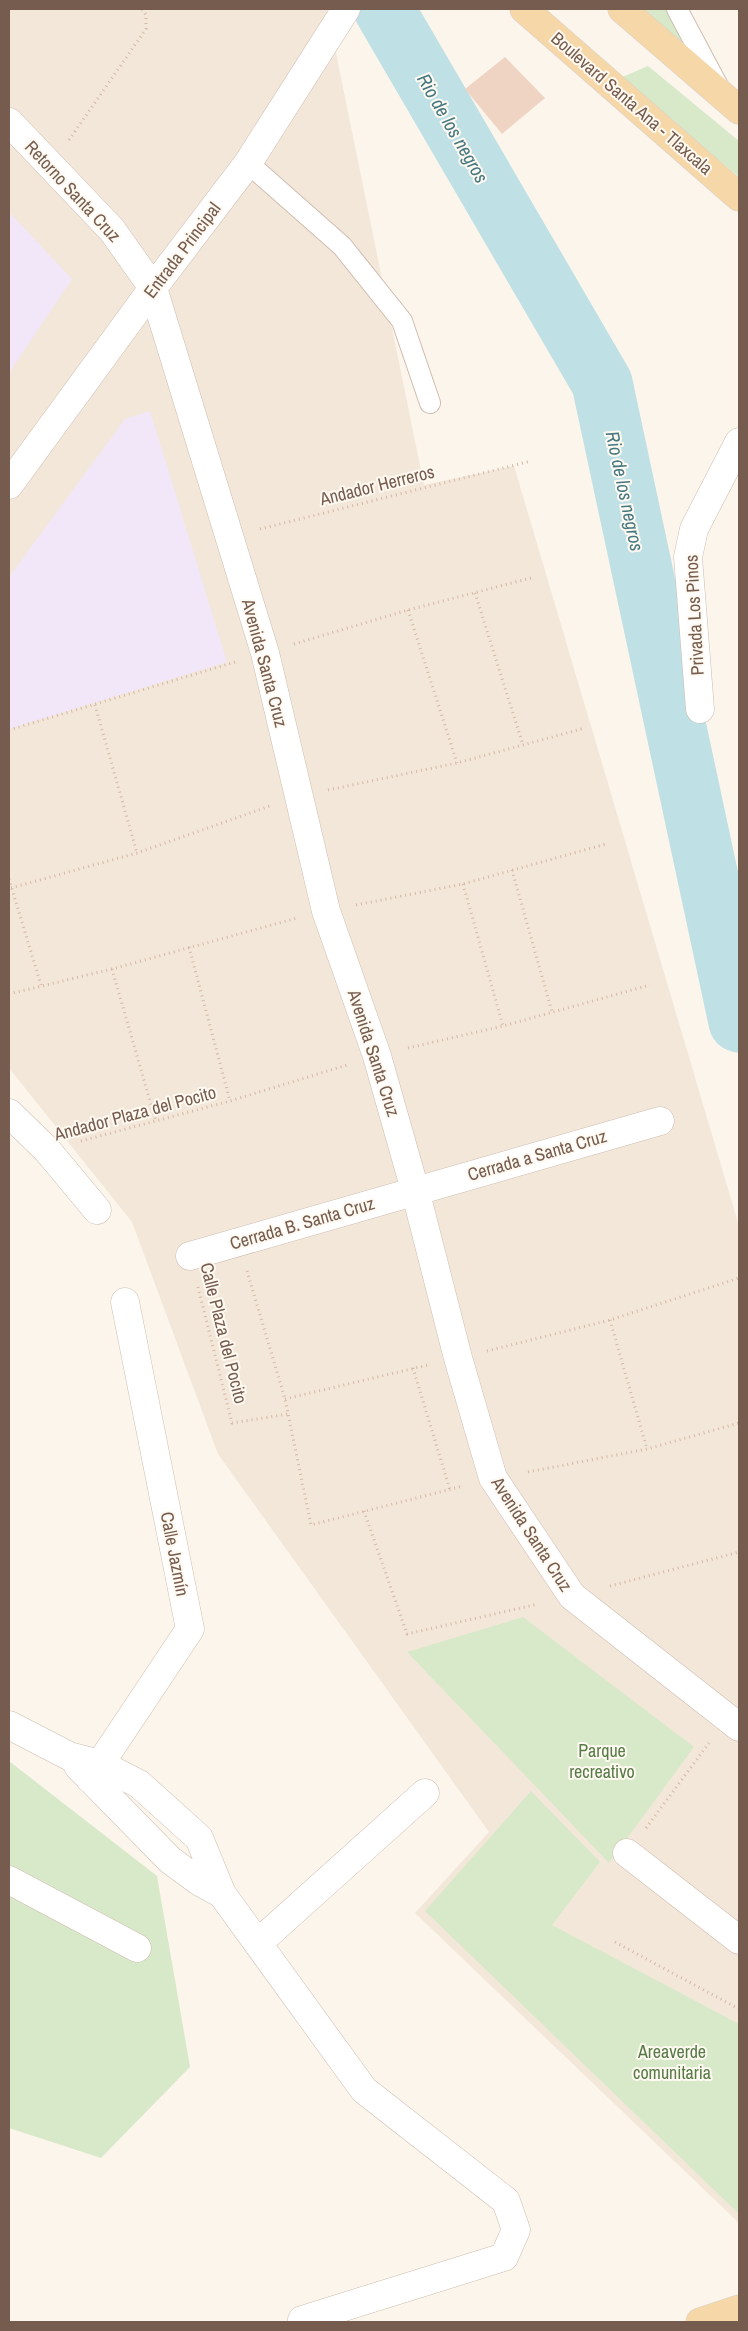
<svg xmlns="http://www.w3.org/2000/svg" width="748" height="2331" font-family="'Archivo Narrow',sans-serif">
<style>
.residential{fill:#f3e7d9}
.education{fill:#f2e7f8}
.green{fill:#d7e9c9}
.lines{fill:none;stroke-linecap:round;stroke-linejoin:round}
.river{stroke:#bfe0e5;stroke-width:61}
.building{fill:#f0d4c3}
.lane-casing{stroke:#cebdb0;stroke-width:22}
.street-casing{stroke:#cebdb0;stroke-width:29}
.primary-casing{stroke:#d9d1cd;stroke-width:29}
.path{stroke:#d5b7a6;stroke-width:3;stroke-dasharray:1 4;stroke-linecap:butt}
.lane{stroke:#fff;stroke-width:20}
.street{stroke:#fff;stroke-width:28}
.primary{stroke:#f6d7a7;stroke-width:28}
.labels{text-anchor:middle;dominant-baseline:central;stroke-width:4;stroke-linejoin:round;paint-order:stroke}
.street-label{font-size:18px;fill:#765c4e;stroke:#fef9f1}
.park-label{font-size:18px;fill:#577b47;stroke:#fef9f1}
.water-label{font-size:19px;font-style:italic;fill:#467881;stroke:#fef9f1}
</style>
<rect width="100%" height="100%" fill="#fcf5eb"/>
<path class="residential" d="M 9,9 L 327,9 L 424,485 L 514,466 L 739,1226 L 739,2223 L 415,1913 L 489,1832 L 218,1454 L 132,1222 L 9,1068 Z"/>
<path class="education" d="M 9,212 L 72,279 L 9,373 Z
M 150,411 L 227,662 L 9,729 L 9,577 L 125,419 Z"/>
<path class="green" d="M 632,9 L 668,9 L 685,48 Z
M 648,66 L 739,141 L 739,177 L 620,78 Z
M 523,1617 L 694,1747 L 609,1863 L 407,1652 Z
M 9,1761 L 157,1876 L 190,2067 L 101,2158 L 9,2128 Z
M 531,1791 L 600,1862 L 552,1925 L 739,2024 L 739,2214 L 425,1911 Z"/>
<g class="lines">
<path class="river" d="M 384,9 L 602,383 L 739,1022"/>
</g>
<path class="building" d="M 505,57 L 545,98 L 502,134 L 465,89 Z"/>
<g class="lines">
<g class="lane-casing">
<path id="lane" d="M 677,9 L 719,88
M 248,163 L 342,246 L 402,321 L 430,403"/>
</g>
<g class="street-casing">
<path id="street" d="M 9,122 L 112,230 L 153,288 L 265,653 L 326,911 L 377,1056 L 415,1190 L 458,1358 L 493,1478 L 572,1596 L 739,1727
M 9,485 L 153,288 L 248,163 L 346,9
M 700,709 L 688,557 L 694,529 L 739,442
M 9,1113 L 47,1150 L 97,1210
M 190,1256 L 660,1121
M 9,1725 L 69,1756 L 100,1764 L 139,1784 L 199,1838 L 222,1894 L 364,2090 L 506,2201 L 516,2230 L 504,2257 L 302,2320
M 78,1766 L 170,1860 L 200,1882 L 222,1894
M 90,1779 L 190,1629 L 125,1302
M 627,1853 L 739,1940
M 9,1880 L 137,1948
M 258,1943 L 425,1793"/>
</g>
<g class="primary-casing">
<path id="primary" d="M 524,9 L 739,197
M 622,9 L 739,110
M 700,2322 L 739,2309"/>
</g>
<path class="path" d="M 69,140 L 146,29 L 146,15 L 142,9
M 260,529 L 531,461
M 475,593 L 523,745
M 408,610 L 457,763
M 294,644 L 408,610 L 531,578
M 95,705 L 137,853
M 9,730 L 235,662
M 328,790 L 457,763 L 585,728
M 512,870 L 552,1012
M 9,879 L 41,985
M 463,884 L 503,1026
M 11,888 L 137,853 L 270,806
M 356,905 L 463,884 L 606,844
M 189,947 L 230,1101
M 112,969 L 156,1122
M 9,994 L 112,969 L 297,918
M 408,1048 L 503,1026 L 650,985
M 81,1141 L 230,1101 L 347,1065
M 247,1271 L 285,1399 L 311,1525 L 463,1486
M 198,1287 L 232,1423 L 288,1414
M 610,1320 L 647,1449
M 487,1351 L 610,1320 L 739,1278
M 413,1368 L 450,1490
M 285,1399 L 428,1365
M 528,1472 L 647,1449 L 739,1423
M 364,1511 L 407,1634 L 538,1604
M 610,1586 L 739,1552
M 646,1828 L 709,1743
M 615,1942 L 739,2009"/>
<use href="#lane" class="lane"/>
<use href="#street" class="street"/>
<use href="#primary" class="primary"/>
</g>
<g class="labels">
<g class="street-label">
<text transform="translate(632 103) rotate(41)">Boulevard Santa Ana - Tlaxcala</text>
<text transform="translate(73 191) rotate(47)">Retorno Santa Cruz</text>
<text transform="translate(182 250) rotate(-53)">Entrada Principal</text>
<text transform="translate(377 485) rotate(-14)">Andador Herreros</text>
<text transform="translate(694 615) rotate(-93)">Privada Los Pinos</text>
<text transform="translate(265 663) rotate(75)">Avenida Santa Cruz</text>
<text transform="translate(374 1053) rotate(72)">Avenida Santa Cruz</text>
<text transform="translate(135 1113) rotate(-15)">Andador Plaza del Pocito</text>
<text transform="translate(537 1155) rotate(-16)">Cerrada a Santa Cruz</text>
<text transform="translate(302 1223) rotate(-16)">Cerrada B. Santa Cruz</text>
<text transform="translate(224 1333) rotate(76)">Calle Plaza del Pocito</text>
<text transform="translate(532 1534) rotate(57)">Avenida Santa Cruz</text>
<text transform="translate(175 1554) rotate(79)">Calle Jazmín</text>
</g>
<g class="park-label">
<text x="602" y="1750">Parque<tspan x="602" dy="21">recreativo</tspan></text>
<text x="672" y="2051">Areaverde<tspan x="672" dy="21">comunitaria</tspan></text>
</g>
<g class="water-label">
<text transform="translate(453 128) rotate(60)">Rio de los negros</text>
<text transform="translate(625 491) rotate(78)">Rio de los negros</text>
</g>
</g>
<rect width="748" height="2331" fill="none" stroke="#765c4e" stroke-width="20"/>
</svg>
